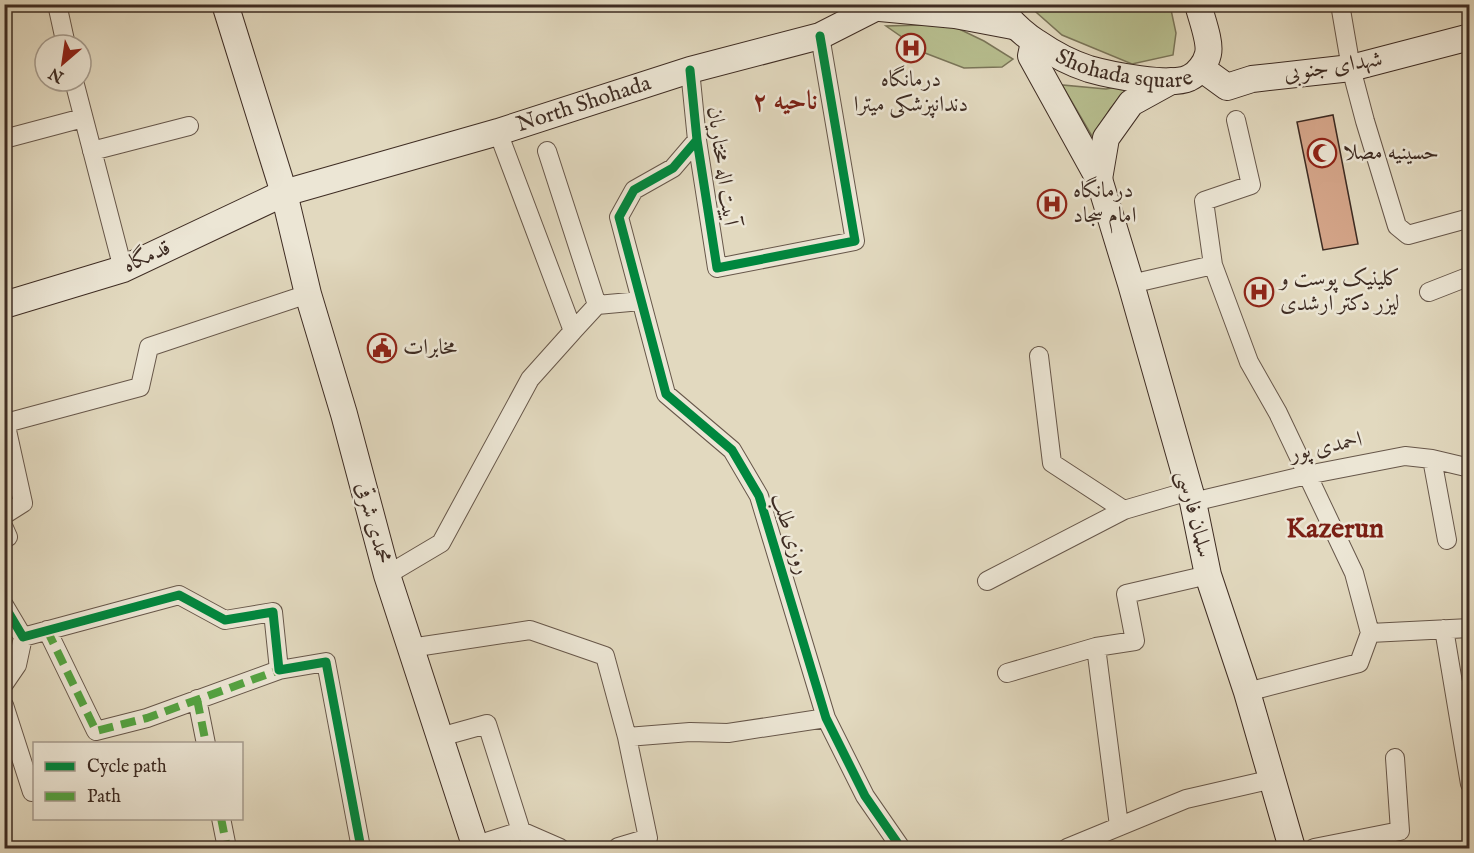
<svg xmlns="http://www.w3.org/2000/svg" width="1474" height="853" font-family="'IM FELL English',Amiri,serif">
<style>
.green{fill:#b7be8f;stroke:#7a7559;stroke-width:1.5}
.building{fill:#d4a589;stroke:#3e2c23;stroke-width:1.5}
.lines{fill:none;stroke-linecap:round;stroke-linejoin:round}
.minor-casing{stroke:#67574a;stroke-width:20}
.secondary-casing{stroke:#3e2c23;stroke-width:28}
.minor{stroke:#ece6d5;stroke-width:18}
.secondary{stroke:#ece6d5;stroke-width:26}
.quiet{stroke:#54a442;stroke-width:8;stroke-dasharray:15 8;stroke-linecap:butt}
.cycleway-casing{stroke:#ece6d5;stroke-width:13}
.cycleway{stroke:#00873e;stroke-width:9}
.labels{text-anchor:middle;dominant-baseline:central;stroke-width:5;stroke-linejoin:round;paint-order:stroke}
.street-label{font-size:22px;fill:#3e2c23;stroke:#ece6d5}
.poi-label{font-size:22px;fill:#3e2c23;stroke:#ece6d5;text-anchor:start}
.quarter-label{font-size:26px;font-weight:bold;fill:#7a1f14;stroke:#ece6d5}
.district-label{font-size:28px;font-weight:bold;fill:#7a1f14;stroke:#ece6d5}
</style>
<rect width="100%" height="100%" fill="#e2d9bf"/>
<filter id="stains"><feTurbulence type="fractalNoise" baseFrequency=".00333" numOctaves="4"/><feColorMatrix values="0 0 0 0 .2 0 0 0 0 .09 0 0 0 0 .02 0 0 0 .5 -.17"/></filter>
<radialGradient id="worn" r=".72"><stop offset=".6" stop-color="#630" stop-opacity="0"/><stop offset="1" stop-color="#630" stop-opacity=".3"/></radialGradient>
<path class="green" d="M 1028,5 L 1170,5 L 1176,33 L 1173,55 L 1132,64 L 1062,35 Z
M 923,25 L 955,27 L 984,41 L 1013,59 L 1002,67 L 964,68 L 925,53 L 886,26 Z
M 1137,83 C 1113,103 1104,111 1096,143 L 1062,85 L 1106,89 Z"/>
<path class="building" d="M 1333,115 L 1358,244 L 1323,250 L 1297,122 Z"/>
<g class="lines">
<g class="minor-casing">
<path id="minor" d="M 57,4 L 66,45
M 1340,4 L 1351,68 L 1365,121 L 1397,226 L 1408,235 L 1470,218
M 690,70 L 697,140 L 717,268 L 855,241 L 820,36
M 74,81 L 123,269
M 4,139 L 83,118
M 697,140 L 673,168 L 634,190 L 619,217 L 666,394 L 732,450 L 759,496 L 826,718 L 865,796 L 901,848
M 92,151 L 189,126
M 547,151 L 597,305
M 1213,265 L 1249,362 L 1278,413 L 1354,573 L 1370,633
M 1131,284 L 1213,265 L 1204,201 L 1251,185 L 1236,120
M 1429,292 L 1470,276
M 573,331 L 597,305 L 641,301
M 1039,356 L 1052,463 L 1124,510
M 4,417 L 23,503 L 4,515
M 6,423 L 140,387 L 149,347 L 308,294
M 1432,459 L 1447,540
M 1193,502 L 1307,475 L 1405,456 L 1432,459 L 1470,468
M 4,528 L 8,537 L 4,538
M 387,575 L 441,543 L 530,379 L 573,331 L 498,132
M 987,581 L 1124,510 L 1189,491
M 4,605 L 23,637 L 179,595 L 225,620 L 273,612 L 279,670 L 326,662 L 361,848
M 1444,629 L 1470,784
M 47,630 L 96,731 L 147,718 L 279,670
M 410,648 L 530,630 L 605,656 L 627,737 L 690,732 L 728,733 L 826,718
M 1007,673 L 1096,647
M 4,684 L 17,665 L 23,637
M 1247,692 L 1359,663 L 1370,633 L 1470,628
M 197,699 L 206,744
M 4,705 L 32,792
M 440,737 L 487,724 L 521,831
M 221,818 L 227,848
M 1119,826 L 1096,647 L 1135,641 L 1126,594 L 1208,575
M 467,848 L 521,831 L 560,848
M 619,848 L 618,847 L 648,838 L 627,737
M 1067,848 L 1186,799 L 1273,779
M 1314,848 L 1400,831 L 1395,758"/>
</g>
<g class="secondary-casing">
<g id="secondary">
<path d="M 225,4 L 284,193 L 308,294 L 344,414 L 387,575 L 476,848"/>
<path id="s1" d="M 996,4 C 1008,19 1020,32 1036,42 C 1052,53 1070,63 1089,69 C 1110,75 1170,87 1189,78 C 1198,74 1206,63 1208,54 C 1211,42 1201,17 1198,4"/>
<path d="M 880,8 L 955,15 L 1013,26"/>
<path d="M 1034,42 L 1031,56 L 1099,179 L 1131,284 L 1193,502 L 1208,575 L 1247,692 L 1292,848"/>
<path d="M 1203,67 L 1205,71 L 1227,87 L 1252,79 L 1351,68 L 1470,37"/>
<path d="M 1099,179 L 1106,138 L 1131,103 L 1171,81"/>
<path id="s2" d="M 4,305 L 123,269 L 284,193 L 498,132 L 690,70 L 820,36 L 883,4"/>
</g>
</g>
<use href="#minor" class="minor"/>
<use href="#secondary" class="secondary"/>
<path class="quiet" d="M 47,630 L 96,731 L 147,718 L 279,670
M 197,699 L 206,744
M 221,818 L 227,848"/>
<g class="cycleway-casing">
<path id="cycleway" d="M 690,70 L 697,140 L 717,268 L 855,241 L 820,36
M 697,140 L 673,168 L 634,190 L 619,217 L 666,394 L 732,450 L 759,496 L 826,718 L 865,796 L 901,848
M 4,605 L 23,637 L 179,595 L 225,620 L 273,612 L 279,670 L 326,662 L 361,848"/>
</g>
<use href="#cycleway" class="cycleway"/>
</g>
<defs>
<g id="hospital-ring" transform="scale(1.5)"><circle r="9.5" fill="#ece6d5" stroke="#8f2418" stroke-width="1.5"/><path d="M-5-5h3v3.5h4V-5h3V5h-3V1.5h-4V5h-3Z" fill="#8f2418"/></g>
<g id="mosque-ring" transform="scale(1.5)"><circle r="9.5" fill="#ece6d5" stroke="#8f2418" stroke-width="1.5"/><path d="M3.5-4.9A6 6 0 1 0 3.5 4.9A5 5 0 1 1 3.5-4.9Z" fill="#8f2418"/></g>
<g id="civic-ring" transform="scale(1.5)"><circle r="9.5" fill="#ece6d5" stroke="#8f2418" stroke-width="1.5"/><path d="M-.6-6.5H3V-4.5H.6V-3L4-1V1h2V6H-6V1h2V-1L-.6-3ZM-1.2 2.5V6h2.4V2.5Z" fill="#8f2418"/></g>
</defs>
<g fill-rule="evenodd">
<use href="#hospital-ring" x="911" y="48"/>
<use href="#mosque-ring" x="1322" y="153"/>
<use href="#hospital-ring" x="1052" y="204"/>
<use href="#hospital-ring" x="1259" y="292"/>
<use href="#civic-ring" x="382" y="348"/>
</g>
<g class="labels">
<g class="street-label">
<text stroke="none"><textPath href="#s1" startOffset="150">Shohada square</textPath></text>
<text transform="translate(1333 67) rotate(-9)">شهدای جنوبی</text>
<text stroke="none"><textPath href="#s2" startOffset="615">North Shohada</textPath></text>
<text transform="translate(722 166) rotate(82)">آییت اله مختاریان</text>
<text transform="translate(147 257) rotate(-24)">قدمگاه</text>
<text transform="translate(1326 447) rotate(-12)">احمدی پور</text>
<text transform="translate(1194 514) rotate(76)">سلمان فارسی</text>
<text transform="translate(373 523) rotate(75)">محمدی شرقی</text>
<text transform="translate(790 534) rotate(72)">روزی طلب</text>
</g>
<g class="poi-label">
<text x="911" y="80" text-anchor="middle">درمانگاه<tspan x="911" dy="25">دندانپزشکی میترا</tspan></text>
<text x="1343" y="153">حسینیه مصلا</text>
<text x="1073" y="191">درمانگاه<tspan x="1073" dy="25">امام سجاد</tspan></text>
<text x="1280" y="279">کلینیک پوست و<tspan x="1280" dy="25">لیزر دکتر ارشدی</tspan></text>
<text x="403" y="348">مخابرات</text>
</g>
<g class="quarter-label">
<text x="785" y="101">ناحیه ۲</text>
</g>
<g class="district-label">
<text x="1335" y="529">Kazerun</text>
</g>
</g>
<rect width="1474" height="853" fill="none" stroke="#e2d9bf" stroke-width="24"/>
<rect x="6" y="6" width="1462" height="841" fill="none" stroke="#3e2c23" stroke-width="3"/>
<rect x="12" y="12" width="1450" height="829" fill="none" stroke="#3e2c23" stroke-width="1.5"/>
<rect x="33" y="742" width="210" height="78" fill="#ece6d5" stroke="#a69c8e" stroke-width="1.5"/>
<rect x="45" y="762" width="30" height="9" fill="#00873e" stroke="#a69c8e" stroke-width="1.5"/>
<text x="87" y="772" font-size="18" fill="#3e2c23">Cycle path</text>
<rect x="45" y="792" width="30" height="9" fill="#54a442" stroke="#a69c8e" stroke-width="1.5"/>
<text x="87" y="802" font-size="18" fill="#3e2c23">Path</text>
<g transform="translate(63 63) rotate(209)"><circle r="28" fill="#ece6d5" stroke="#a69c8e" stroke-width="1.5"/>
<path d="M0-4.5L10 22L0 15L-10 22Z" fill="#8f2418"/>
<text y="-9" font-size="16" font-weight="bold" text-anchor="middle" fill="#3e2c23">N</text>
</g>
<rect width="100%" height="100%" filter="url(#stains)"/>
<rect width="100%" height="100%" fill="url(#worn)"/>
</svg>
